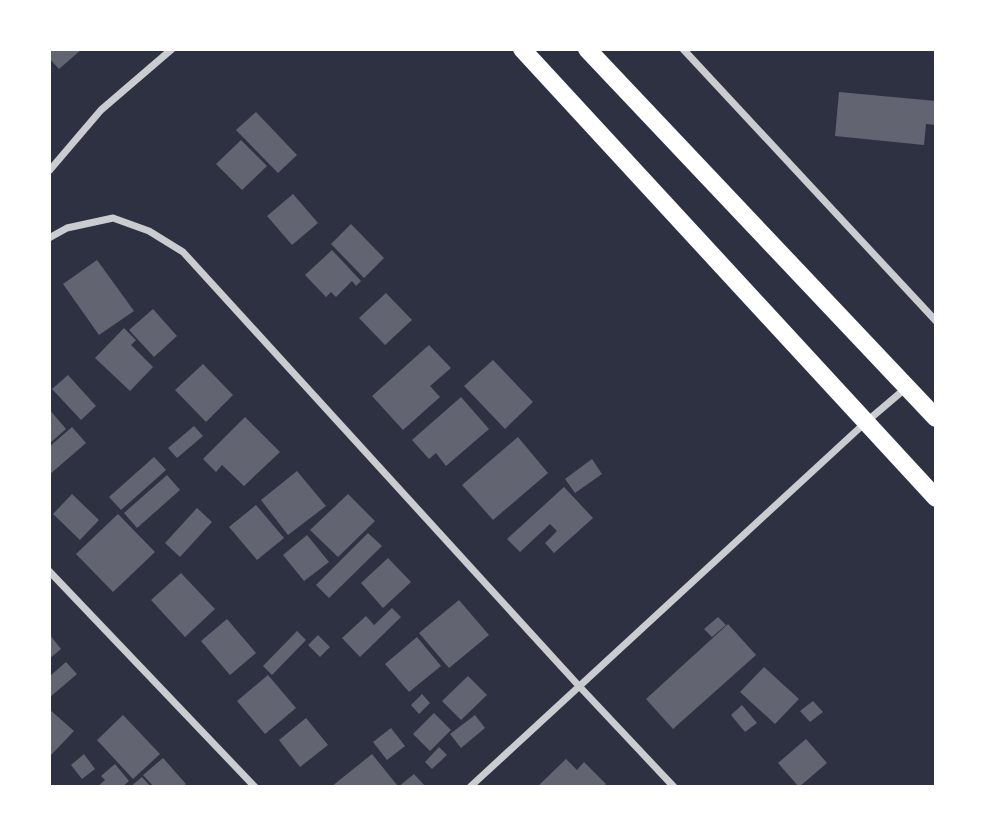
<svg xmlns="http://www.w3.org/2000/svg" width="985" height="836" font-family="'Alegreya Sans',sans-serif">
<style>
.building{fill:#626471}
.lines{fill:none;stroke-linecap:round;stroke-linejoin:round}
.minor{stroke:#caccd0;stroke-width:7}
.primary{stroke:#fff;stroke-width:18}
</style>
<rect width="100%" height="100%" fill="#2d3142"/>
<path class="building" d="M 49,49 L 82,49 L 59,69 L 49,58 Z
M 839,92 L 936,101 L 936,125 L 926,124 L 924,145 L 835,136 Z
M 256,112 L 297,155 L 278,173 L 236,130 Z
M 241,140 L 267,166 L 242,190 L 216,164 Z
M 293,194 L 318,223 L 292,245 L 267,216 Z
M 351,224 L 384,258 L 364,278 L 331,244 Z
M 332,250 L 361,281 L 356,286 L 352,281 L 336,297 L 331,292 L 326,297 L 305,275 Z
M 97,260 L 134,311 L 99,335 L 63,284 Z
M 386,293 L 412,320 L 385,345 L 359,318 Z
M 153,309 L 177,336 L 154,357 L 129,330 Z
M 124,328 L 136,340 L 131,345 L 153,367 L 130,391 L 95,358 Z
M 429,345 L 451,368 L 430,386 L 440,397 L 403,430 L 372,396 Z
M 493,360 L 533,402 L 505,429 L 464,386 Z
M 203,364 L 233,395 L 206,422 L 175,390 Z
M 68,375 L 96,406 L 81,420 L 52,389 Z
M 461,397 L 489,429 L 446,466 L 436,453 L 429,459 L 412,440 Z
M 49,409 L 66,429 L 49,444 Z
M 245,417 L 280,452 L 244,486 L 222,465 L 216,472 L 203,459 Z
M 194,426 L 203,436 L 177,458 L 168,448 Z
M 72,427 L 86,443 L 49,475 L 49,447 Z
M 518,437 L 548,473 L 493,520 L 462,485 Z
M 154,457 L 166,470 L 121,510 L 109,497 Z
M 592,459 L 602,474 L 575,493 L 565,479 Z
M 297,471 L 326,506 L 288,535 L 261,500 Z
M 167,475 L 180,490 L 137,528 L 124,513 Z
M 564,487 L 593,518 L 554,553 L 545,543 L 557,531 L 550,524 L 520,552 L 507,539 Z
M 72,494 L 99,520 L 80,540 L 53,514 Z
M 348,494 L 375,521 L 338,557 L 310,530 Z
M 256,505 L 284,538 L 257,560 L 229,527 Z
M 197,508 L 212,522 L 180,557 L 165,543 Z
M 118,514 L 155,552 L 113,592 L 76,554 Z
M 368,533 L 382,546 L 329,598 L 316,585 Z
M 307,535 L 329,562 L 304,581 L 283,555 Z
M 388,558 L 411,582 L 383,608 L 361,583 Z
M 181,573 L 215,609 L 185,637 L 151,600 Z
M 459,600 L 489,635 L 449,668 L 419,633 Z
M 392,608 L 401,617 L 360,657 L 342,638 L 366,616 L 374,625 Z
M 718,617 L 726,625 L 712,637 L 704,629 Z
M 227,619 L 256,653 L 230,675 L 201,641 Z
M 728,624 L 756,655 L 673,729 L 646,699 Z
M 297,631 L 306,640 L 272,675 L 263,666 Z
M 49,634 L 61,649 L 49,659 Z
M 318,635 L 330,647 L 320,657 L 308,645 Z
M 417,637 L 441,666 L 409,692 L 385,664 Z
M 66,662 L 77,674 L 49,698 L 49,677 Z
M 764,667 L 799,699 L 775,724 L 740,692 Z
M 268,675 L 296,708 L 265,734 L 237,701 Z
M 468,676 L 487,695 L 461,720 L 442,701 Z
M 422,694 L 430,703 L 419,714 L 411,705 Z
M 813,701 L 823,712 L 810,722 L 800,711 Z
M 742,705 L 757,723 L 745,732 L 731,715 Z
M 49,709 L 74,731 L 50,756 L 49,755 Z
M 434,713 L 451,730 L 430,751 L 413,734 Z
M 123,715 L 160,754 L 133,779 L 97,740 Z
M 475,715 L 485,728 L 461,748 L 450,734 Z
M 306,718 L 328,745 L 300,767 L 279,740 Z
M 391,728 L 405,746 L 387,760 L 373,742 Z
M 806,739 L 827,763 L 799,787 L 778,763 Z
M 439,747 L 447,755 L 432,769 L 425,762 Z
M 84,754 L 95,769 L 82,779 L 71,765 Z
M 372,754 L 397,785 L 395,787 L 331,787 Z
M 163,758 L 186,784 L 182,787 L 154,787 L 143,775 Z
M 566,759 L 577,770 L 584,762 L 606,784 L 603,787 L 537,787 Z
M 115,764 L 129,781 L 122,787 L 97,787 L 105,780 L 101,776 Z
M 414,774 L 425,786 L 398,787 Z
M 142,777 L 151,787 L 130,787 Z"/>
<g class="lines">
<path class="minor" d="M 683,49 L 936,321
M 49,171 L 101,110 L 172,49
M 49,238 L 67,228 L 113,218 L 149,231 L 183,252 L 579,686 L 674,787
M 49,571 L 255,787
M 470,787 L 866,422 L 906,388"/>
<path class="primary" d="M 522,49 L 936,498
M 587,49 L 936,418"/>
</g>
<rect width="985" height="836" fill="none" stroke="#ffffff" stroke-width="102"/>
</svg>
